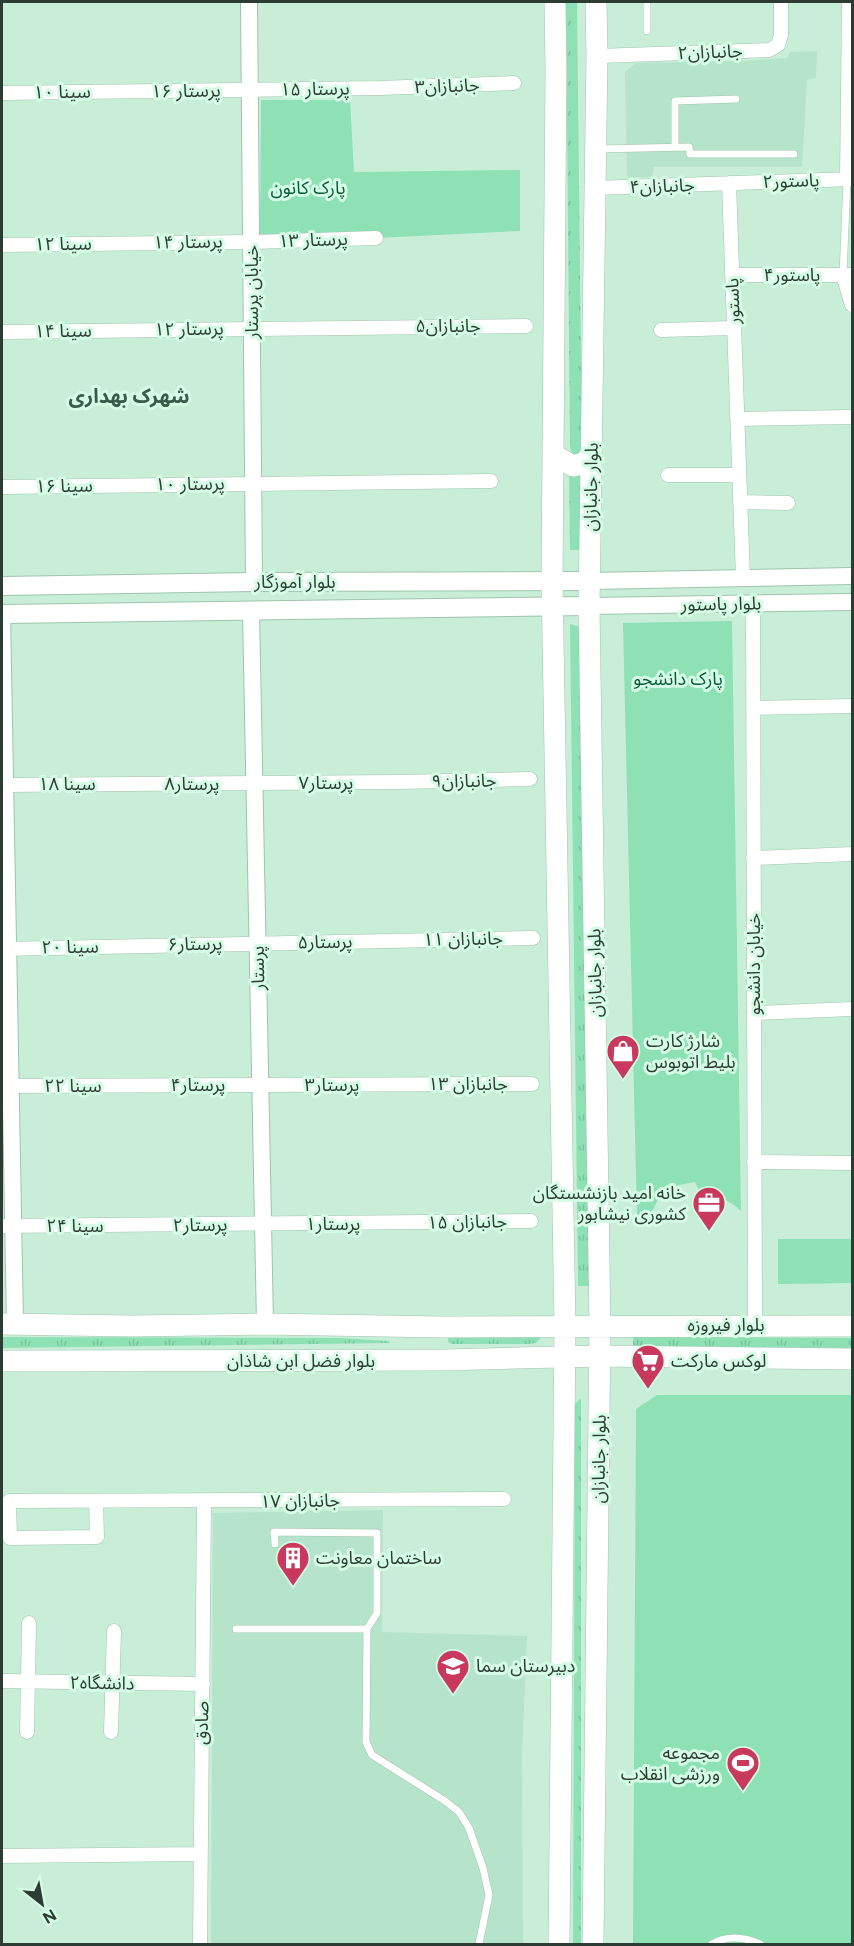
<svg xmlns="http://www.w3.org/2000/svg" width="854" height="1946" font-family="Figtree,'Noto Sans Arabic',sans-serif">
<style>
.built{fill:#b6e4ca}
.grass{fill:url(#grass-tufts)}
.green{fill:#8ee1b5}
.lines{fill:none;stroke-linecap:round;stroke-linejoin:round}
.service-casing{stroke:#9fc4ae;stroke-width:8}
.minor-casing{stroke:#9fc4ae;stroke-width:15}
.tertiary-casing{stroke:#9fc4ae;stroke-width:18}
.secondary-casing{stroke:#9fc4ae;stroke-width:20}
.primary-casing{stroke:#9fc4ae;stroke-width:22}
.service{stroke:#fff;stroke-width:7}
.minor{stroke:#fff;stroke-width:14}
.tertiary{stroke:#fff;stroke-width:16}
.secondary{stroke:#fff;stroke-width:18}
.primary{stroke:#fff;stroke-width:21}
.labels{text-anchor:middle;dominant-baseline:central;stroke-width:6;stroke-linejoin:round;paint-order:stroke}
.street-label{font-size:18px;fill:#2d3c33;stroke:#d5fce5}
.park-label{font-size:18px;fill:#045a39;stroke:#d5fce5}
.poi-label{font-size:18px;fill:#2d3c33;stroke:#d5fce5;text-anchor:start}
.neighbourhood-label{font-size:20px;font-weight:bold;fill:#3a5b49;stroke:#d5fce5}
</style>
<defs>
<pattern id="grass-tufts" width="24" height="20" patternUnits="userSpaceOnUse" patternTransform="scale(1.5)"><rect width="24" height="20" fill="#8ee1b5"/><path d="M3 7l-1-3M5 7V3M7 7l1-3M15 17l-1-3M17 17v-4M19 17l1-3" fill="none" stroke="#7bc29c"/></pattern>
</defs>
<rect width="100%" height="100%" fill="#c8eed8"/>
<path class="built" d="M 817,51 L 816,78 L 807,80 L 802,167 L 654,167 L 652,177 L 627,177 L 625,72 L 636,63 L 744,61 L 787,58 L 790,52 Z
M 383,1510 L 382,1632 L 527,1636 L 522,1755 L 523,1944 L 211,1944 L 213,1513 Z"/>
<path class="grass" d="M 566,2 L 577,2 L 582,449 L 578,454 L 572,454 L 570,447 Z
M 569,472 L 582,472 L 582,550 L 570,550 Z
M 570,624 L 580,627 L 589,1286 L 578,1286 Z
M 540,1335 L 540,1339 L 536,1343 L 529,1344 L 452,1344 L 448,1342 L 448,1339 L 450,1336 Z
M 2,1337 L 342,1338 L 388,1341 L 390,1343 L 2,1348 Z
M 633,1337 L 852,1338 L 852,1348 L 633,1347 Z
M 581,1398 L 581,1944 L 573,1944 L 575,1404 Z"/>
<path class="green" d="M 261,100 L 350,100 L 354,172 L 520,170 L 520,231 L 376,238 L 260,235 Z
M 732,621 L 741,1211 C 730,1200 718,1195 702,1196 L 695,1182 L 664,1188 L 648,1219 L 637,1219 L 623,623 Z
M 778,1239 L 852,1239 L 852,1283 L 778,1284 Z
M 657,1395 L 852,1395 L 852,1944 L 633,1944 L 636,1409 Z"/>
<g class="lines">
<g class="service-casing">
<path id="service" d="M 647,2 L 647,31
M 675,147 L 675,101 L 736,99
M 598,149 L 689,147 L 690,154 L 794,154
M 843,275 L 847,179
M 275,1544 L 274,1532 L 377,1533 L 377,1613 L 367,1629
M 236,1629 L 367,1629 L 366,1742 L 372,1755 L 445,1801 L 459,1812 L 469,1828 L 483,1868 L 489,1895 L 479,1944
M 712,1944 C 728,1935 744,1937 760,1944"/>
</g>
<g class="minor-casing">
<path id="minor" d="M 597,56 L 769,50 L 778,45 L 781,35 L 781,2
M 2,93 L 380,88 L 514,83
M 847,179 L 849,2
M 729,183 L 743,578
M 594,188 L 852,179
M 2,245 L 251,242 L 376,238
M 732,275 L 852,275
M 843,275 L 852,305
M 661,330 L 734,328
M 2,332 L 526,326
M 737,419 L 852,417
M 668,475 L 739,475
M 2,487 L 491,481
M 740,502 L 788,503
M 753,604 L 755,1325
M 753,708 L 852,706
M 5,785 L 398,782 L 530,779
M 753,858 L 852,854
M 2,949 L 533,938
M 754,1013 L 852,1009
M 2,1086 L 532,1084
M 754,1162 L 852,1163
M 2,1226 L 531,1221
M 96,1501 L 97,1537 L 10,1538 L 9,1501 C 174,1501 339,1501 504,1499
M 2,1681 L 203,1684
M 27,1732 L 29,1623
M 111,1732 L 114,1631
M 2,1856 L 201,1854
M 200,1944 L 204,1502"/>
</g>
<g class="tertiary-casing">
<path id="tertiary" d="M 249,2 L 254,582
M 589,581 L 852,576
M 589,606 L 852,602
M 251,611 L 265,1324
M 2,614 L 15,1324"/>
</g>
<g class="secondary-casing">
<path id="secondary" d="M 2,586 L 254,582 L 589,581
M 2,614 L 589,606"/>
</g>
<g class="primary-casing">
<path id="primary" d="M 555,2 L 556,69 L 552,581 L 565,1326 L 559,1944
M 554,455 L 573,466 L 584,463 L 591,455
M 2,1324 L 132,1326 L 265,1324 L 443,1327 L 852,1326
M 2,1361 L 444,1360 L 600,1356 L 852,1359
M 593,1944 L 600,1327 L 589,606 L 597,56 L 596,2"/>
</g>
<use href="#service" class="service"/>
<use href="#minor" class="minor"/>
<use href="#tertiary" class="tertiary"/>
<use href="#secondary" class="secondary"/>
<use href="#primary" class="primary"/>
</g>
<defs>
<g id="shop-pin" transform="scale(1.725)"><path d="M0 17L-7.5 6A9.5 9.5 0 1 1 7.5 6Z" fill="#c9395e" stroke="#d5fce5"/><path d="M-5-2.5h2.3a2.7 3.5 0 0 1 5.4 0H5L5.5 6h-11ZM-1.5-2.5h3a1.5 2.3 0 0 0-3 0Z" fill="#fff"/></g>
<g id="office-pin" transform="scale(1.725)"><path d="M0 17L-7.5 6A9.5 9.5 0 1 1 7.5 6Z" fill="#c9395e" stroke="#d5fce5"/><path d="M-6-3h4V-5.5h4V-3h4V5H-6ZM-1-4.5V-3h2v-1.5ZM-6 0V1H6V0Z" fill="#fff"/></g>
<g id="supermarket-pin" transform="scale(1.725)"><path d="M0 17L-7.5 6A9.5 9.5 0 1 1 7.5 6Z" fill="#c9395e" stroke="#d5fce5"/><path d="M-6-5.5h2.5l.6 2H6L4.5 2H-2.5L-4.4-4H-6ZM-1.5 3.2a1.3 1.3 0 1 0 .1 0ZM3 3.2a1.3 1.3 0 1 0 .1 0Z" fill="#fff"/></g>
<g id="building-pin" transform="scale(1.725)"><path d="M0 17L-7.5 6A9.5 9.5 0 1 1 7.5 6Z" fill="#c9395e" stroke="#d5fce5"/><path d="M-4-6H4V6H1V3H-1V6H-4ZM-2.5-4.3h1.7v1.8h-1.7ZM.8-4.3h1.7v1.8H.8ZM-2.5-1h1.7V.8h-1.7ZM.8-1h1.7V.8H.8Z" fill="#fff"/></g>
<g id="school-pin" transform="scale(1.725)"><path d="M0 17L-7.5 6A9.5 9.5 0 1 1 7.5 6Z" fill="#c9395e" stroke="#d5fce5"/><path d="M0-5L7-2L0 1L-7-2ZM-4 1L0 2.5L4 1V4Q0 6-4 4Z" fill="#fff"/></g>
<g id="stadium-pin" transform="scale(1.725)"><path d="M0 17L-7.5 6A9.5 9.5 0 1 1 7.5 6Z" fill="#c9395e" stroke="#d5fce5"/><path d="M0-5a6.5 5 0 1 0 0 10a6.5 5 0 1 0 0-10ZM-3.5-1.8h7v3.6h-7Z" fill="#fff"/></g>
</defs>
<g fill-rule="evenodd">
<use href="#shop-pin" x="623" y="1051"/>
<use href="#office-pin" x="709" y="1203"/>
<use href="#supermarket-pin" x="648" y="1361"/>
<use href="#building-pin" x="293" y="1558"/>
<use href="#school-pin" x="453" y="1666"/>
<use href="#stadium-pin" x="743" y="1763"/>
</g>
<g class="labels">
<g class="street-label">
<text transform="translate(710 52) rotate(-2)">جانبازان۲</text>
<text transform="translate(447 86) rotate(-2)">جانبازان۳</text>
<text transform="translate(315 89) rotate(-1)">پرستار ۱۵</text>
<text transform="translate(186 91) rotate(-1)">پرستار ۱۶</text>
<text transform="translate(62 92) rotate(-1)">سینا ۱۰</text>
<text transform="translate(791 181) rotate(-2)">پاستور۲</text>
<text transform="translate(662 186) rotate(-2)">جانبازان۴</text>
<text transform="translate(313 240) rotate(-2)">پرستار ۱۳</text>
<text transform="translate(188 242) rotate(-1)">پرستار ۱۴</text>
<text transform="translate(63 244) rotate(-1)">سینا ۱۲</text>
<text x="792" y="275">پاستور۴</text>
<text transform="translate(252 292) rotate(-90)">خیابان پرستار</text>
<text transform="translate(733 301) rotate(-92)">پاستور</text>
<text x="448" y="326">جانبازان۵</text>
<text transform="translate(189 329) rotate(-1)">پرستار ۱۲</text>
<text transform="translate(63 331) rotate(-1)">سینا ۱۴</text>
<text transform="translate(190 484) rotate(-1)">پرستار ۱۰</text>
<text transform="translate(64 486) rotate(-1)">سینا ۱۶</text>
<text transform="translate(591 487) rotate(-89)">بلوار جانبازان</text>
<text x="295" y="582">بلوار آموزگار</text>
<text transform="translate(721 604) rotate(-1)">بلوار پاستور</text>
<text transform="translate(464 781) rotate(-1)">جانبازان۹</text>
<text x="326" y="783">پرستار۷</text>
<text x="67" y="784">سینا ۱۸</text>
<text x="192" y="784">پرستار۸</text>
<text transform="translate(463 939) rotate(-1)">جانبازان ۱۱</text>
<text transform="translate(325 942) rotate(-1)">پرستار۵</text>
<text transform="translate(195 944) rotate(-1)">پرستار۶</text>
<text transform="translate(70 947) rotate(-1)">سینا ۲۰</text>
<text transform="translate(754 964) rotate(-90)">خیابان دانشجو</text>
<text transform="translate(258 968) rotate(-91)">پرستار</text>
<text transform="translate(595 973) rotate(-91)">بلوار جانبازان</text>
<text x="468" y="1084">جانبازان ۱۳</text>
<text x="198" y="1085">پرستار۴</text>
<text x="332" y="1085">پرستار۳</text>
<text x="73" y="1086">سینا ۲۲</text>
<text transform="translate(467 1222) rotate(-1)">جانبازان ۱۵</text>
<text x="333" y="1224">پرستار۱</text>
<text transform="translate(200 1225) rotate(-1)">پرستار۲</text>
<text x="75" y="1226">سینا ۲۴</text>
<text x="726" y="1325">بلوار فیروزه</text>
<text x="301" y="1361">بلوار فضل ابن شاذان</text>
<text transform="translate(599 1459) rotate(-89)">بلوار جانبازان</text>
<text transform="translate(300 1501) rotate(-1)">جانبازان ۱۷</text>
<text transform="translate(102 1683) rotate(1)">دانشگاه۲</text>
<text transform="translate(202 1723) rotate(-89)">صادق</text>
</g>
<g class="park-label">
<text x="308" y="188">پارک کانون</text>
<text x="678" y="679">پارک دانشجو</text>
</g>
<g class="poi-label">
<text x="646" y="1041">شارژ کارت<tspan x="646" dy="21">بلیط اتوبوس</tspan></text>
<text x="686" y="1193" text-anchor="end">خانه امید بازنشستگان<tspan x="686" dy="21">کشوری نیشابور</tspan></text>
<text x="671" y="1361">لوکس مارکت</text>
<text x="316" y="1558">ساختمان معاونت</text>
<text x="476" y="1666">دبیرستان سما</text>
<text x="720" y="1753" text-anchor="end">مجموعه<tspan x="720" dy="21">ورزشی انقلاب</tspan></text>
</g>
<g class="neighbourhood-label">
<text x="129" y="396">شهرک بهداری</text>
</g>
</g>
<rect width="854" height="1946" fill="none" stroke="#2d3c33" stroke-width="6"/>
<g transform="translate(42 1904) rotate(149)" stroke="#d5fce5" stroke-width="4.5" paint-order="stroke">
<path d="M0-4.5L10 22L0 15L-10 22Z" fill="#2d3c33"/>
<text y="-9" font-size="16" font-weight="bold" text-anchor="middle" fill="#2d3c33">N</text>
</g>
</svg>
